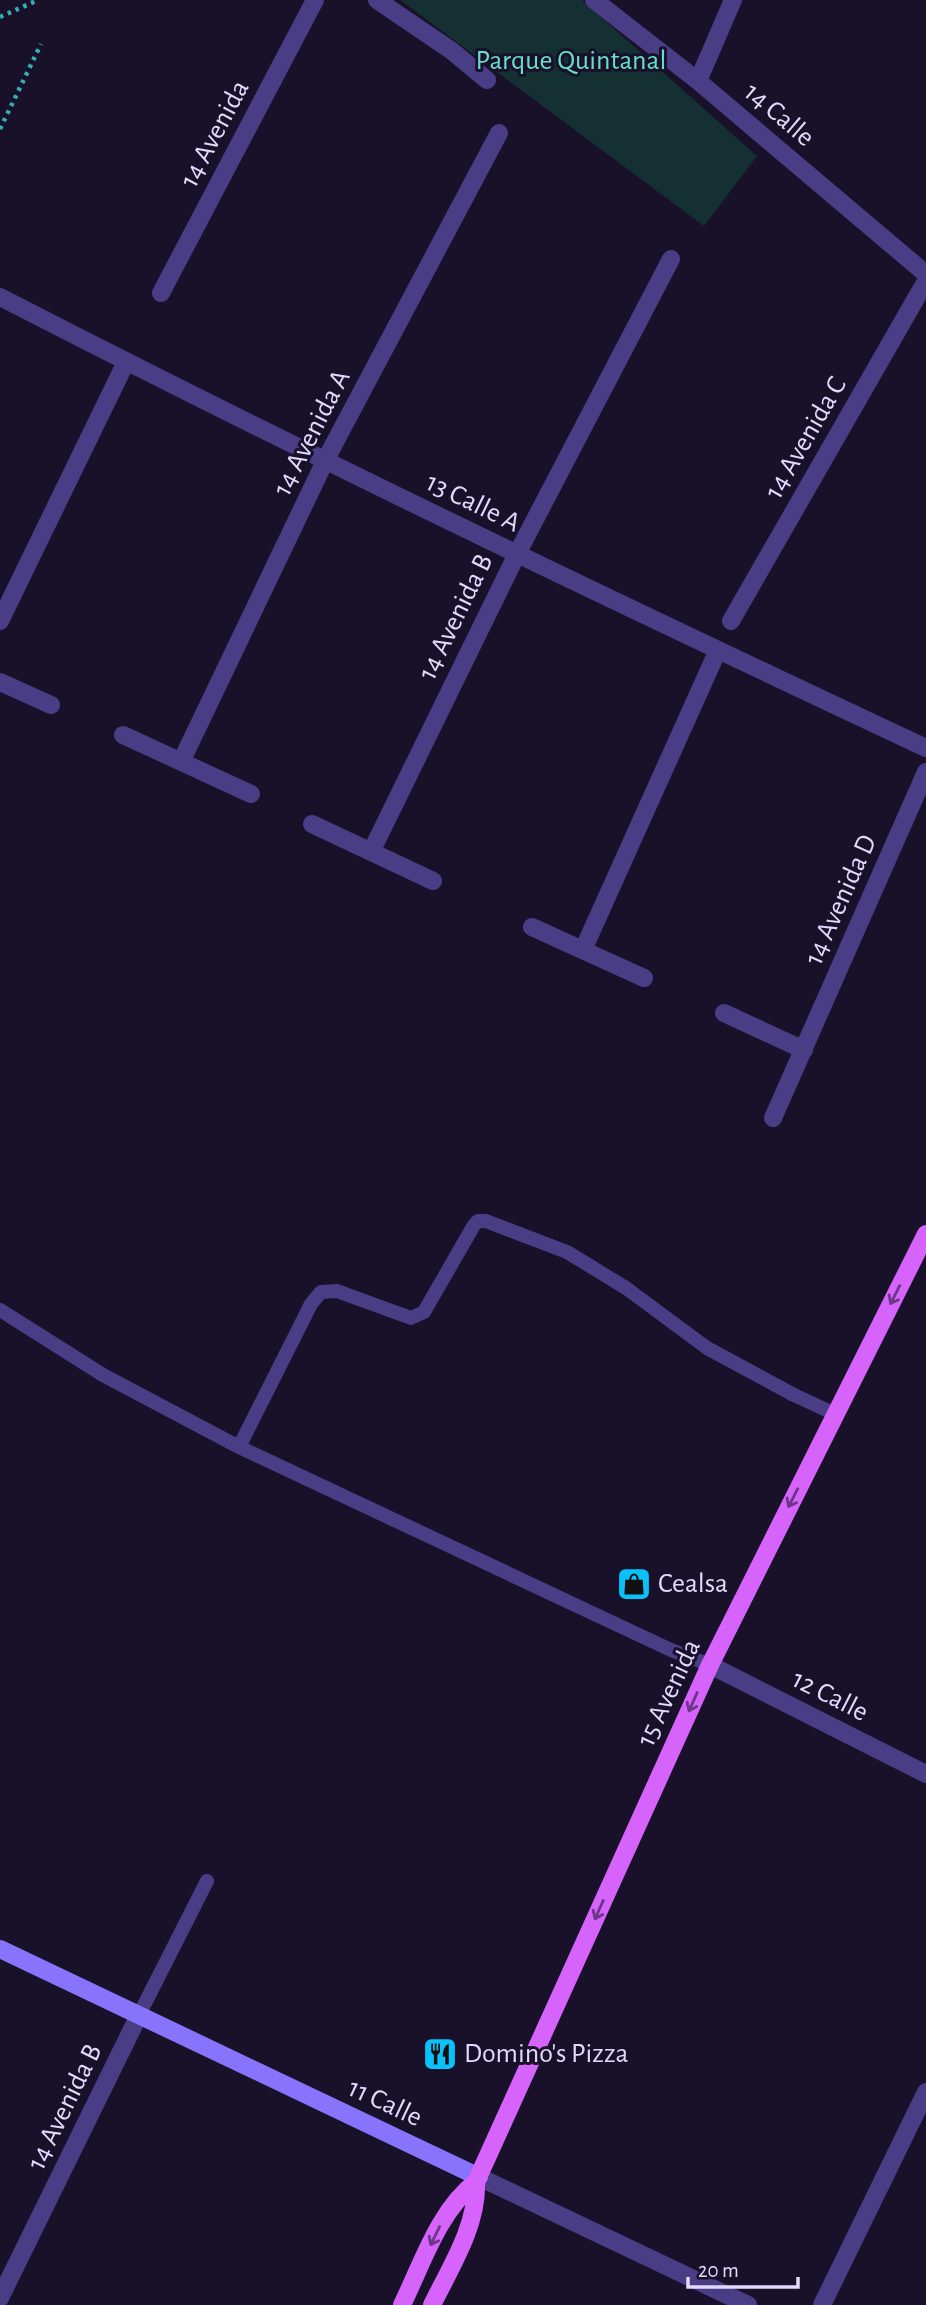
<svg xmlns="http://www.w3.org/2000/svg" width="926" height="2305" font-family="'Alegreya Sans',sans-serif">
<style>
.green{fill:#143032}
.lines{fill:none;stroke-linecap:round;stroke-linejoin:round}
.path{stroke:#33afb8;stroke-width:4.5;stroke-dasharray:3.5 5;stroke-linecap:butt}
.lane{stroke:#493d86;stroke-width:14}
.street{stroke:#493d86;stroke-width:18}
.secondary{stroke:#8873fc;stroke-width:18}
.primary{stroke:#d663fb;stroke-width:18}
.oneway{stroke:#6d3688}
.labels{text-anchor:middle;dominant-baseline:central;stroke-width:6;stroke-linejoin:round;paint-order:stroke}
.park-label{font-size:28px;fill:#66decf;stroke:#181129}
.street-label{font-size:28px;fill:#e2d9fe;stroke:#181129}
.poi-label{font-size:28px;fill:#e2d9fe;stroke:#181129;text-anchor:start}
</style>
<rect width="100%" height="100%" fill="#181129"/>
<path class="green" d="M 400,0 L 582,0 L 757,156 L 704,226 Z"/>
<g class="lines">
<path class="path" d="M 0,17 L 38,0
M 0,129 L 41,44"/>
<path class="lane" d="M 0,1310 L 103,1375 L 239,1447 L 671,1650 L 710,1665
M 239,1447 L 311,1304 L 321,1292 L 337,1291 L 411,1318 L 424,1312 L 474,1225 L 478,1221 L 486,1221 L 567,1252 L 626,1288 L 707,1348 L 794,1395 L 835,1414
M 139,2015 L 207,1881"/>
<path class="street" d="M 377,0 L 452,51 L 487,80
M 594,0 L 698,81 L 926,274
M 698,81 L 733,0
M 161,293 L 315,0
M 0,297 C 305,454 615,602 926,748
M 0,621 L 126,362
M 731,621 L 926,281
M 0,682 L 51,705
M 123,735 L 251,794
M 181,762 L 326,459 L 499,133
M 312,824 L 433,881
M 371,852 L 517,554 L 671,259
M 532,927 L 644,978
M 583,950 L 718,650
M 724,1013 L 804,1050
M 773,1118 L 926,772
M 710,1665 L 926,1774
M 479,2177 L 748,2305
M 0,2298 L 139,2015
M 822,2305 L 926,2092"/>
<path class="secondary" d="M 0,1949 L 479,2177"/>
<path class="primary" d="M 402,2305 C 422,2264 439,2210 476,2182
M 432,2305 C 450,2268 478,2225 476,2182 L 710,1665 L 926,1234"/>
</g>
<defs><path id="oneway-shaft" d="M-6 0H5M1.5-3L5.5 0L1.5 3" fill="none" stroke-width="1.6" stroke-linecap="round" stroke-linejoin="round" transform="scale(1.75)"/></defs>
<g class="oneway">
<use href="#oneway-shaft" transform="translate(895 1295) rotate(117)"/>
<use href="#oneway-shaft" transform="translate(793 1498) rotate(117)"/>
<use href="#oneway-shaft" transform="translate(693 1702) rotate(114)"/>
<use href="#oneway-shaft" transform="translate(599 1910) rotate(114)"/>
<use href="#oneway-shaft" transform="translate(435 2236) rotate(116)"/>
</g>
<defs>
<g id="shop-square" transform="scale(1.75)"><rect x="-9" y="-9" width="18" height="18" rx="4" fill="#0ac2f9" stroke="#181129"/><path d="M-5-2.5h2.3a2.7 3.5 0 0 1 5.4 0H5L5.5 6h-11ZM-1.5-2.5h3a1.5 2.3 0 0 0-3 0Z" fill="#111"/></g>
<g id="restaurant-square" transform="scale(1.75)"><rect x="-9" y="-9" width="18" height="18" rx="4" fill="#0ac2f9" stroke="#181129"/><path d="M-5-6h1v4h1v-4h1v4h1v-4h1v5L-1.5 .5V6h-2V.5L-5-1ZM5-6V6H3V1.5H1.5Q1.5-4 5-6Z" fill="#111"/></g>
</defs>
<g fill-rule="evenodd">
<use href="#shop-square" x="634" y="1584"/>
<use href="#restaurant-square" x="440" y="2054"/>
</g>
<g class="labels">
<g class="park-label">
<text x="571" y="61">Parque Quintanal</text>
</g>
<g class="street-label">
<text transform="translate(779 115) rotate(40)">14 Calle</text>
<text transform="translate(215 134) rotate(-62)">14 Avenida</text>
<text transform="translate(312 433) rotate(-63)">14 Avenida A</text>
<text transform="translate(806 438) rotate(-60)">14 Avenida C</text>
<text transform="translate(473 503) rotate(26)">13 Calle A</text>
<text transform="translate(456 617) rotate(-64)">14 Avenida B</text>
<text transform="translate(841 900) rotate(-66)">14 Avenida D</text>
<text transform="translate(669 1693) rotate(-65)">15 Avenida</text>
<text transform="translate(830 1696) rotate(27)">12 Calle</text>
<text transform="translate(385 2103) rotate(25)">11 Calle</text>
<text transform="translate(65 2107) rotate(-64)">14 Avenida B</text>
</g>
<g class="poi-label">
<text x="658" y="1584">Cealsa</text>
<text x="464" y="2054">Domino's Pizza</text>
</g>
</g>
<path d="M688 2277v10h110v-10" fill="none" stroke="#e2d9fe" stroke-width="3.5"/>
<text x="698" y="2277" font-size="21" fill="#e2d9fe" stroke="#181129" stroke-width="5" paint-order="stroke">20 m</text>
</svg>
